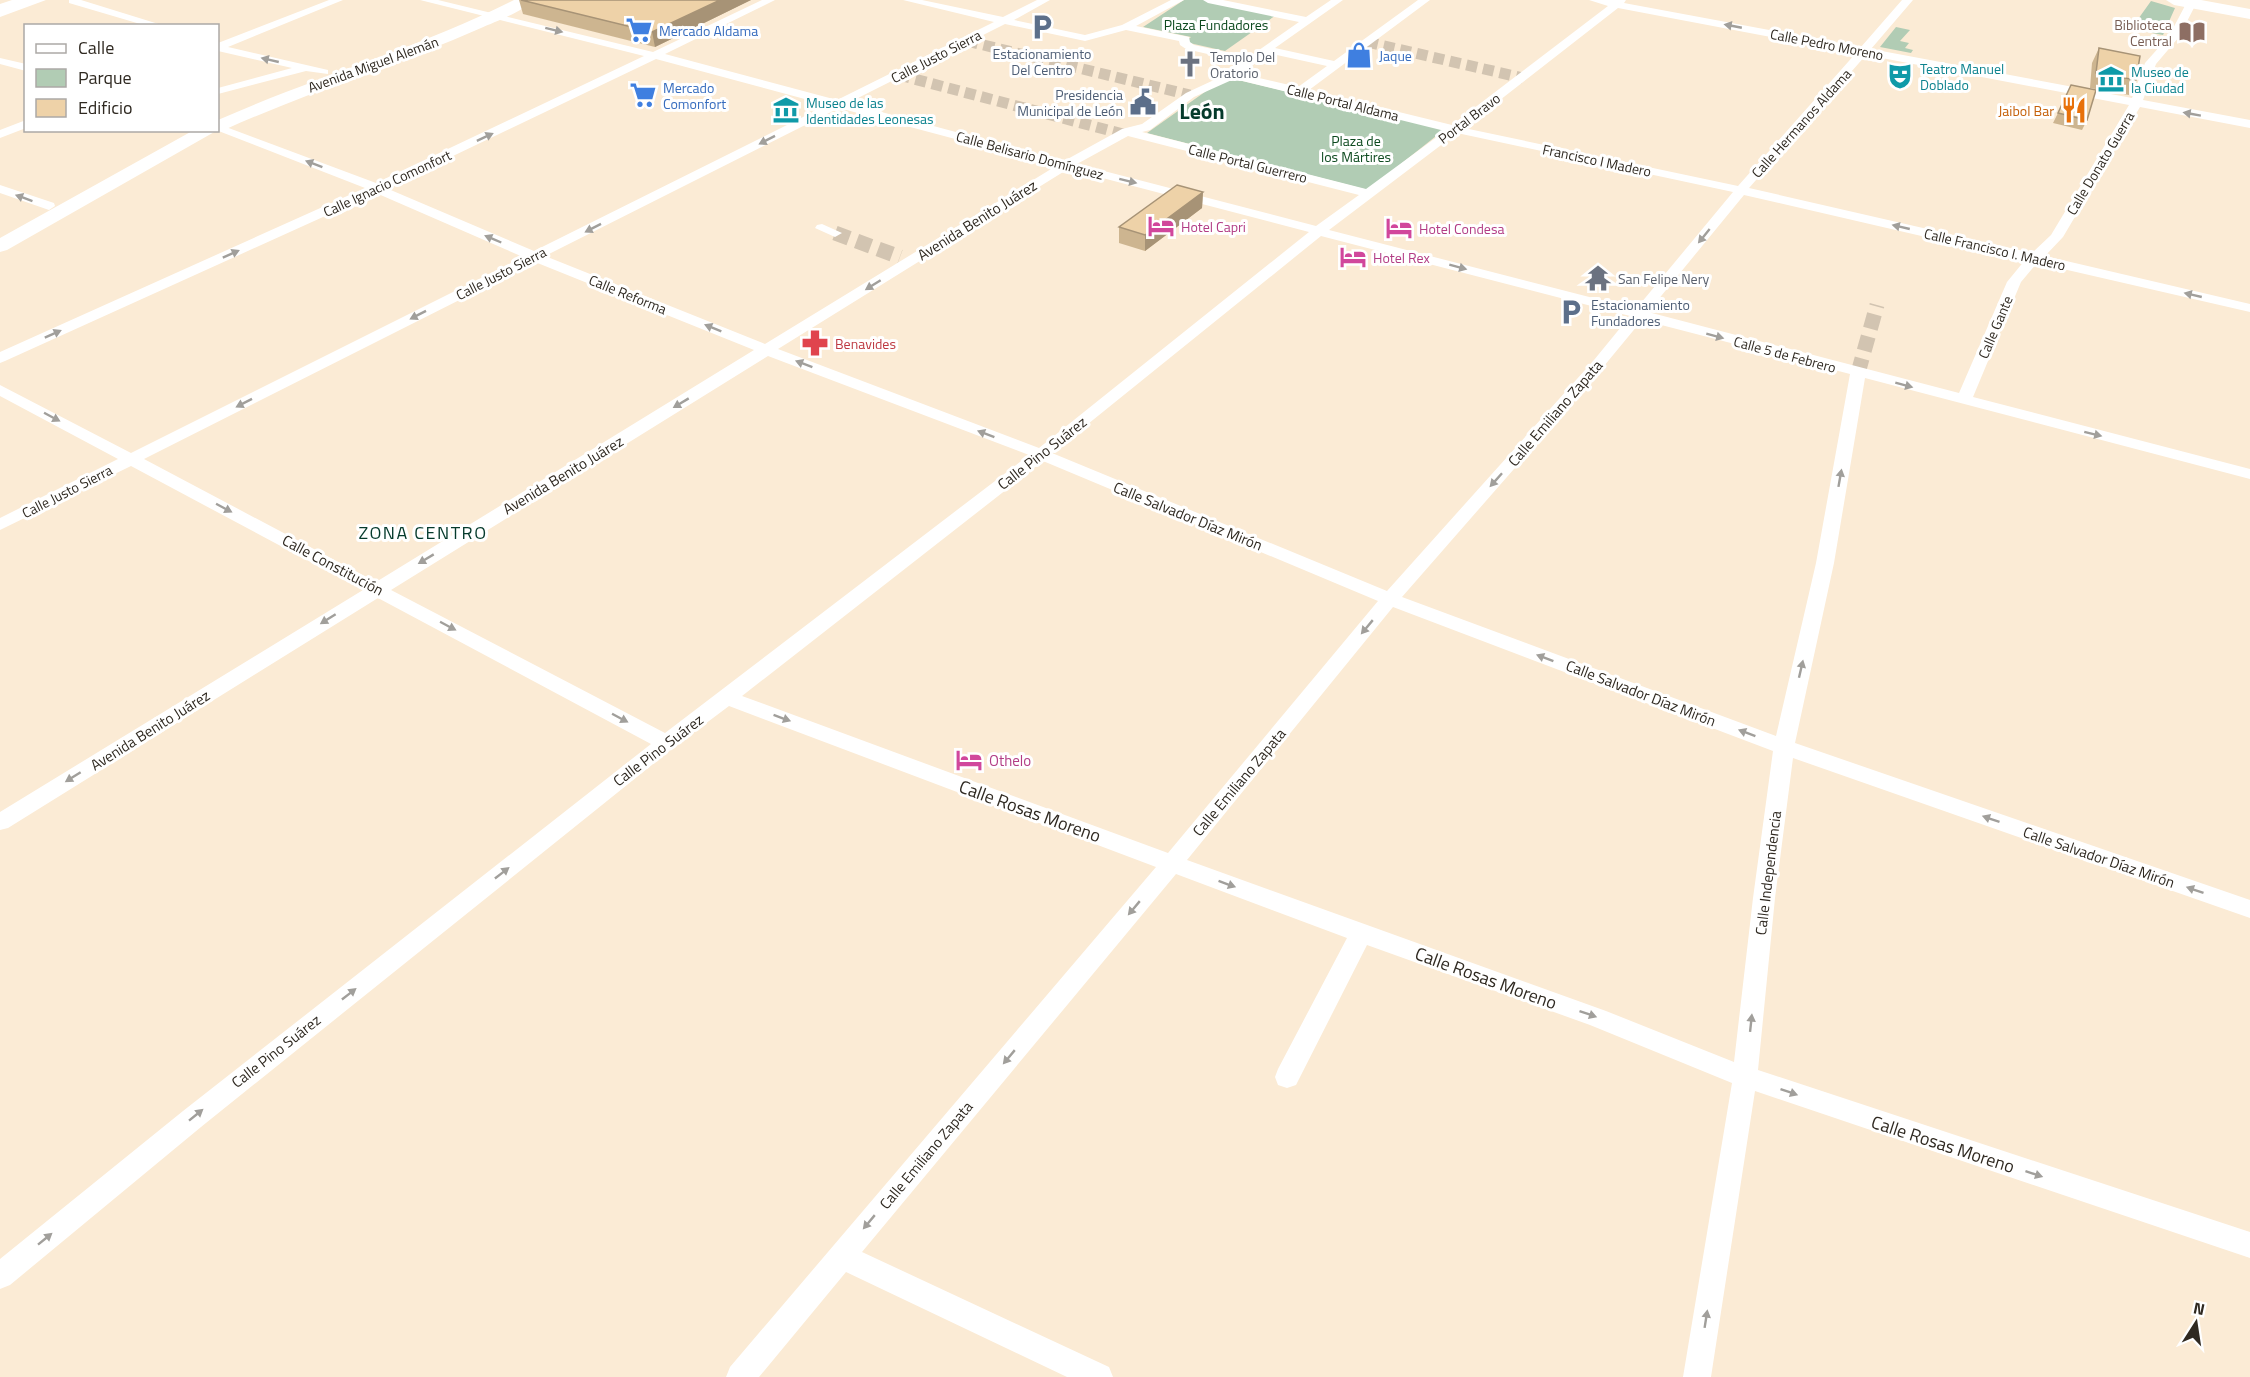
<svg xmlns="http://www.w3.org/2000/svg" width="2250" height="1377" font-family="'Titillium Web',sans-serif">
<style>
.green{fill:#b1ccb4}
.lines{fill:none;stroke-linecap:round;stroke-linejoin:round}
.street-tunnel-far1{stroke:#d2c4b1;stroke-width:11;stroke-dasharray:11 6;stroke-linecap:butt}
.street-tunnel{stroke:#d2c4b1;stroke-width:15;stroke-dasharray:15 8;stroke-linecap:butt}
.street{fill:#fff;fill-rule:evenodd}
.secondary{fill:#fff;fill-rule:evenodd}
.primary{fill:#fff;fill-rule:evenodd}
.wall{fill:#cdb590}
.shaded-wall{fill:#a79376}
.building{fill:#eed2a8;stroke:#a79376;stroke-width:1.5}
.oneway{fill:#a19f9b}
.labels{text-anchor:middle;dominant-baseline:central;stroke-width:6;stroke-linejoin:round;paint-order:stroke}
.far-park-label{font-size:14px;fill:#0c491e;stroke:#fff}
.far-education-label{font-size:14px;fill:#785e54;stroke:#fff;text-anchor:end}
.far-shop-label{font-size:14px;fill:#366cbe;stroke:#fff;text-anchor:start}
.far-street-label{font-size:14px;fill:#2f2921;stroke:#fff}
.far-service-label{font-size:14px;fill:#4e5e75;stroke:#fff}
.far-worship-label{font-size:14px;fill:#5b616d;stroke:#fff;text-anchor:start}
.far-culture-label{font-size:14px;fill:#0d838f;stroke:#fff;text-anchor:start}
.far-food-label{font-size:14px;fill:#c56008;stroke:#fff;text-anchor:end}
.far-hotel-label{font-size:14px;fill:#b23c85;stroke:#fff;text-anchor:start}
.far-health-label{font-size:14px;fill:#be3a42;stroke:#fff;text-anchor:start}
.street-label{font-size:15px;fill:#2f2921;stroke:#fff}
.hotel-label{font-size:15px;fill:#b23c85;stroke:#fff;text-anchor:start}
.quarter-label{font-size:18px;letter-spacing:1.5px;fill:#053a2b;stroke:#fff}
.near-street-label{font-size:18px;fill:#2f2921;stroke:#fff}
.far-town-label{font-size:22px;font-weight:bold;fill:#053a2b;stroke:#fff}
</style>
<rect width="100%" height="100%" fill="#fbebd5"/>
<path class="green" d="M 1184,0 L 1216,0 L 1279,13 L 1225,51 L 1185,42 L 1191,37 L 1143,27 Z
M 2151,1 L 2175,8 L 2163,35 L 2131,29 Z
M 1896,27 L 1910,30 L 1900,41 L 1909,43 L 1905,48 L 1913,50 L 1911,53 L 1880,47 Z
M 1226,77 L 1445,129 L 1368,190 L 1147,133 Z"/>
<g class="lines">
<path class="street-tunnel-far1" d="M 967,41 L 1190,95
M 1367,42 L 1523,78
M 899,75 L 1123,134"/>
<path class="street-tunnel" d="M 835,233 L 900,257
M 1858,373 L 1877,305"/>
<path class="street" d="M 31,0 L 46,0 L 0,17 L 0,11 Z
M 69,0 L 81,0 L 165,26 L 147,26 L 69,3 Z
M 329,0 L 343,0 L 228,47 L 328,70 L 328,74 L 306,71 L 218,94 L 218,88 L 292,68 L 218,51 L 218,43 Z
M 420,0 L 438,0 L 653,52 L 762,0 L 775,0 L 665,54 L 837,100 L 994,22 L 903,0 L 922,0 L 1003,17 L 1037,0 L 1050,0 L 1014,20 L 1085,35 L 1122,25 L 1171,0 L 1184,0 L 1136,26 L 1189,37 L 1190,42 L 1194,45 L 1249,57 L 1299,22 L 1208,3 L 1203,0 L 1223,0 L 1306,17 L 1331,0 L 1343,0 L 1275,48 L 1334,61 L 1418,0 L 1430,0 L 1309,90 L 1452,125 L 1608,6 L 1589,0 L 1626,0 L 1624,3 L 1861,47 L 1902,0 L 1913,0 L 1871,49 L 2132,98 L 2145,63 L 2169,36 L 2188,0 L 2198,0 L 2179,37 L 2156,64 L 2143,100 L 2250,120 L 2250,128 L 2140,107 L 2063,237 L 2045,256 L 2250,304 L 2250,312 L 2037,263 L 2021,282 L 1973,397 L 2250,469 L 2250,479 L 1865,378 L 1834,563 L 1795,743 L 2250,900 L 2250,918 L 1793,758 L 1775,898 L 1758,1070 L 2250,1232 L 2250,1258 L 1755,1091 L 1711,1377 L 1683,1377 L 1732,1083 L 1590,1025 L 1367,945 L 1296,1085 L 1287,1088 L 1278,1085 L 1275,1077 L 1278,1069 L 1347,938 L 1176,874 L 862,1252 L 1109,1367 L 1113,1377 L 1067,1377 L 846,1272 L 759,1377 L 726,1377 L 730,1367 L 1156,867 L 729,706 L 673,748 L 201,1127 L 10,1285 L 0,1289 L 0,1259 L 183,1111 L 651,744 L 378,598 L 8,828 L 0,830 L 0,812 L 363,590 L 131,466 L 0,530 L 0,518 L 118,459 L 0,396 L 0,385 L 131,453 L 523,257 L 376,193 L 5,361 L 0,363 L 0,352 L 365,188 L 216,130 L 218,124 L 376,183 L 644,56 ZM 1618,8 L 1856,53 L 1738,186 L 1464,128 ZM 1005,24 L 1085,41 L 1126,30 L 1179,41 L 1180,45 L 1186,49 L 1242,62 L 1229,73 L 1186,93 L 1142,124 L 1122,129 L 1064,161 L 848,103 ZM 1268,53 L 1327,66 L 1298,87 L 1242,74 ZM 1866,55 L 2129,105 L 2051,235 L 2032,253 L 1749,188 ZM 656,59 L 827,105 L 534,251 L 386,188 ZM 1234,79 L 1445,131 L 1366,189 L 1142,132 L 1150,130 L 1194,97 ZM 839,108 L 1056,166 L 765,344 L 545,256 ZM 1457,133 L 1733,192 L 1636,309 L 1329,230 ZM 1128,136 L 1359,195 L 1316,226 L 1077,164 ZM 1068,169 L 1309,232 L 1039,448 L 778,349 ZM 1744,195 L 2025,260 L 2007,282 L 1959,393 L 1648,312 ZM 1321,236 L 1630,316 L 1594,360 L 1387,591 L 1052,453 ZM 535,262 L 754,350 L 376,582 L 144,459 ZM 1642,320 L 1850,374 L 1816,563 L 1776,736 L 1402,597 L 1604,366 ZM 768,356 L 1029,455 L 665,733 L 391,590 ZM 1043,461 L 1378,601 L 1168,853 L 742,696 ZM 1393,607 L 1773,751 L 1753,898 L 1734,1062 L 1606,1011 L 1187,860 Z
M 0,58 L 26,64 L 26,71 L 0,64 Z
M 26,120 L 26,128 L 0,138 L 0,130 Z
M 0,185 L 54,203 L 55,206 L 49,210 L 0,193 Z
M 822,224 L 842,233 L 835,237 L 815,228 L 817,225 Z"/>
<path class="secondary" d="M 12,0 L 34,0 L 32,3 L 0,14 L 0,4 Z
M 514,0 L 533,0 C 524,11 495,22 481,28 C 397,65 308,92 224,130 L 216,131 L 7,250 L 0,252 L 0,238 L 194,130 L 218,130 L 218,120 C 315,77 419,48 514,0 Z"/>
<path class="primary" d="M 2166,0 L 2201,0 L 2250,9 L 2250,19 L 2174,5 Z"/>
</g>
<path class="wall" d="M 519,0 L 751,0 L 655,47 L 523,14 Z
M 2099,48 L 2136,80 L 2129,95 L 2090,88 L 2092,63 Z
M 2058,113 L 2087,120 L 2082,130 L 2053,123 Z
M 1203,192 L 1202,208 L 1145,251 L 1119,243 L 1119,227 Z"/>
<path class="shaded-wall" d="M 720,0 L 751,0 L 655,47 L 652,32 Z
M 1203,192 L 1202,208 L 1145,251 L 1145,235 Z"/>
<path class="building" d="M 521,0 L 720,0 L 652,32 Z
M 2099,48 L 2140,56 L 2136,80 L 2096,73 Z
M 2071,85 L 2096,90 L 2087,120 L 2058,113 Z
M 1177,185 L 1203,192 L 1145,235 L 1119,227 Z"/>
<defs><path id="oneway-solid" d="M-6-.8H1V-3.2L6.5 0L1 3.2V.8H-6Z" transform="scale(1.5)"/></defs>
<g class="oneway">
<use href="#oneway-solid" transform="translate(1733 26) rotate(-169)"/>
<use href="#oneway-solid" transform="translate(554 30) rotate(14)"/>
<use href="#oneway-solid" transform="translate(270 60) rotate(-167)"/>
<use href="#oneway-solid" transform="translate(2192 114) rotate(-170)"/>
<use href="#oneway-solid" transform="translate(485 137) rotate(-25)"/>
<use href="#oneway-solid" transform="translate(767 140) rotate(153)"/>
<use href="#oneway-solid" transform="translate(314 164) rotate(-159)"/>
<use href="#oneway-solid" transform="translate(1128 181) rotate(14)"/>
<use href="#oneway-solid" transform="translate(24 198) rotate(-160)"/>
<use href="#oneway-solid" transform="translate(1901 227) rotate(-167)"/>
<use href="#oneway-solid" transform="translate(593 228) rotate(153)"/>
<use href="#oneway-solid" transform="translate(1704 236) rotate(129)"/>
<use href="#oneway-solid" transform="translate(493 239) rotate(-157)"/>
<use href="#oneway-solid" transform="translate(231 254) rotate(-24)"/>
<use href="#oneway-solid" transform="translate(1458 267) rotate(15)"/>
<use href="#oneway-solid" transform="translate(873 285) rotate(148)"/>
<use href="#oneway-solid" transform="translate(2193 295) rotate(-167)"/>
<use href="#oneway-solid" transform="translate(418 315) rotate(153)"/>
<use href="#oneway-solid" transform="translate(713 328) rotate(-158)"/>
<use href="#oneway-solid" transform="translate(53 334) rotate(-24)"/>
<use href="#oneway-solid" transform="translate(1715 336) rotate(15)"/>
<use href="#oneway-solid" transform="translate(804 364) rotate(-159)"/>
<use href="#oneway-solid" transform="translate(1904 385) rotate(15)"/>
<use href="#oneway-solid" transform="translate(244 403) rotate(153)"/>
<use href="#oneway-solid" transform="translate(681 403) rotate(149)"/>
<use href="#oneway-solid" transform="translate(52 417) rotate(28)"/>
<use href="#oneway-solid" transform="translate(986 434) rotate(-159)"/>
<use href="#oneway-solid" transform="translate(2093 434) rotate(14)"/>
<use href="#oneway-solid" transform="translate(1840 478) rotate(-80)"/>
<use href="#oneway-solid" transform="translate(1496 480) rotate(132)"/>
<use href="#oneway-solid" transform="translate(224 508) rotate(28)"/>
<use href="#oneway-solid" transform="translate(426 559) rotate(149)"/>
<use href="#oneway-solid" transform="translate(328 619) rotate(148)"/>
<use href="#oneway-solid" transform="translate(448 626) rotate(28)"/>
<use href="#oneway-solid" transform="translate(1367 627) rotate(130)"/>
<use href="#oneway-solid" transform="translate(1545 658) rotate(-159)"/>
<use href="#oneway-solid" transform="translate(1801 669) rotate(-77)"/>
<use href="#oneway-solid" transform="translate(620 718) rotate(28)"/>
<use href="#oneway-solid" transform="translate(782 718) rotate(20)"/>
<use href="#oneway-solid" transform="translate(1747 733) rotate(-159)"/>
<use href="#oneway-solid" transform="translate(73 777) rotate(148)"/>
<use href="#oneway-solid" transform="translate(1991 819) rotate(-161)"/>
<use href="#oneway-solid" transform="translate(502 873) rotate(-38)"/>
<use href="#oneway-solid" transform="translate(1227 884) rotate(20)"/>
<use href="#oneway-solid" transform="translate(2195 890) rotate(-161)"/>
<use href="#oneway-solid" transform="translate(1134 908) rotate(130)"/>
<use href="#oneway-solid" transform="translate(349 994) rotate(-38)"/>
<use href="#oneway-solid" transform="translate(1588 1014) rotate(19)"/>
<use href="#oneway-solid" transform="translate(1751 1023) rotate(-84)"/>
<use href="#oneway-solid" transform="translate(1009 1057) rotate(130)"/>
<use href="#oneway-solid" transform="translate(1789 1092) rotate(19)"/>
<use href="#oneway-solid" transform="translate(196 1115) rotate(-39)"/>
<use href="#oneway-solid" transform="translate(2034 1174) rotate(18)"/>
<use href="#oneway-solid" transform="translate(869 1222) rotate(130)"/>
<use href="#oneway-solid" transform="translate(45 1239) rotate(-39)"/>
<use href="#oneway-solid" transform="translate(1706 1319) rotate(-81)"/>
</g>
<defs>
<g id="parking-bare" transform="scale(2.07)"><path d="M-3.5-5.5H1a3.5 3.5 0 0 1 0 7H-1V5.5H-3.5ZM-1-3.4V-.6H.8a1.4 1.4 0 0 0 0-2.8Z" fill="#5c6f8a" stroke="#fff" stroke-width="2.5" paint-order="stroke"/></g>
<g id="supermarket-bare" transform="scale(2.07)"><path d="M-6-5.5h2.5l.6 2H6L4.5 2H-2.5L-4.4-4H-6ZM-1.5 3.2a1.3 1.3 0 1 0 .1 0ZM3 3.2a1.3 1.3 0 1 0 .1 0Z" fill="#3f7fe0" stroke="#fff" stroke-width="2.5" paint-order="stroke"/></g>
<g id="library-bare" transform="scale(2.07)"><path d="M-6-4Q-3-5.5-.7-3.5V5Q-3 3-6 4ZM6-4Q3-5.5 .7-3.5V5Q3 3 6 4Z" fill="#8d6e63" stroke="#fff" stroke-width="2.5" paint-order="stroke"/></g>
<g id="shop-bare" transform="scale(2.07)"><path d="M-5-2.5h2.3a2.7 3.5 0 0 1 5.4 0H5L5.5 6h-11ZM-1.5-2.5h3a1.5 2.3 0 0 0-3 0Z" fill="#3f7fe0" stroke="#fff" stroke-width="2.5" paint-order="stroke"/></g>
<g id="church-bare" transform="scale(2.07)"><path d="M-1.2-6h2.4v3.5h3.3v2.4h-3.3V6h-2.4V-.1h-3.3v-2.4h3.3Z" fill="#6b7280" stroke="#fff" stroke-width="2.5" paint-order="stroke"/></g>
<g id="theatre-bare" transform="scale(2.07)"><path d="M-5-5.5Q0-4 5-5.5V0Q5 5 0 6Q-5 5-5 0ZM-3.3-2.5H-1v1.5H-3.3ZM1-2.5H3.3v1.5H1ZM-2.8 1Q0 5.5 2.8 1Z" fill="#0f9aa8" stroke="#fff" stroke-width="2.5" paint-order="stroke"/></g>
<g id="museum-bare" transform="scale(2.07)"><path d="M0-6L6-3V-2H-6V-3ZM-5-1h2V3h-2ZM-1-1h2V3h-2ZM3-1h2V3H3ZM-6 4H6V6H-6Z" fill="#0f9aa8" stroke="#fff" stroke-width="2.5" paint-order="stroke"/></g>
<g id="civic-bare" transform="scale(2.07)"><path d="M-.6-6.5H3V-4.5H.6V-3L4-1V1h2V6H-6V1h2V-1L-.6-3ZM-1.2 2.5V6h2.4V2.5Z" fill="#5c6f8a" stroke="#fff" stroke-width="2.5" paint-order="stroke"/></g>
<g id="restaurant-bare" transform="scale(2.07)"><path d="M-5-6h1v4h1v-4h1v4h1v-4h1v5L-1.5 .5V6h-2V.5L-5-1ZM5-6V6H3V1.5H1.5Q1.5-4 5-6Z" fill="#e8710a" stroke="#fff" stroke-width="2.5" paint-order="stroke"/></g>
<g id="hotel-bare" transform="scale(2.07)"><path d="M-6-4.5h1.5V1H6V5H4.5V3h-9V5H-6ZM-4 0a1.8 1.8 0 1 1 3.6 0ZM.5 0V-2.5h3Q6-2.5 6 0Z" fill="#d1479c" stroke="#fff" stroke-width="2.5" paint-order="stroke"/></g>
<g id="temple-bare" transform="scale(2.07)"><path d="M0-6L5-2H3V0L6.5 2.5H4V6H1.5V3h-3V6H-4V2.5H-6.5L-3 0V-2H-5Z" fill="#6b7280" stroke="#fff" stroke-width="2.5" paint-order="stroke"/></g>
<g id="pharmacy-bare" transform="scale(2.07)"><path d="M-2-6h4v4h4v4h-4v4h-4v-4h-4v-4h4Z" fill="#e0444e" stroke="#fff" stroke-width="2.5" paint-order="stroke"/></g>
</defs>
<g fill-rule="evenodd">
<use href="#parking-bare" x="1042" y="27"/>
<use href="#supermarket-bare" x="639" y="30"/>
<use href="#library-bare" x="2192" y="32"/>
<use href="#shop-bare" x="1359" y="55"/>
<use href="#church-bare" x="1190" y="64"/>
<use href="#theatre-bare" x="1900" y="76"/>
<use href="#museum-bare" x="2111" y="79"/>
<use href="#supermarket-bare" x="643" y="95"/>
<use href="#civic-bare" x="1143" y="102"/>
<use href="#museum-bare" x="786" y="110"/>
<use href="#restaurant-bare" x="2074" y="110"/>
<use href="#hotel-bare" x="1161" y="226"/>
<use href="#hotel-bare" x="1399" y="228"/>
<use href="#hotel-bare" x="1353" y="257"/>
<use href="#temple-bare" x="1598" y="278"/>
<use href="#parking-bare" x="1571" y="312"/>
<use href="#pharmacy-bare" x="815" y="343"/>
<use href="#hotel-bare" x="969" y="760"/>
</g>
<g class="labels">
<g class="far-park-label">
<text x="1216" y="24">Plaza Fundadores</text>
<text x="1356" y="140">Plaza de<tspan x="1356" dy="16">los Mártires</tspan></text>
</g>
<g class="far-education-label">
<text x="2172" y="24">Biblioteca<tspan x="2172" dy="16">Central</tspan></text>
</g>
<g class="far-shop-label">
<text x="659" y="30">Mercado Aldama</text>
<text x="1379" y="55">Jaque</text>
<text x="663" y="87">Mercado<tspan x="663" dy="16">Comonfort</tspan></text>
</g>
<g class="far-street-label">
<text transform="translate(1827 44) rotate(11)">Calle Pedro Moreno</text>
<text transform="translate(936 56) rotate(-27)">Calle Justo Sierra</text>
<text transform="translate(373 64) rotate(-20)">Avenida Miguel Alemán</text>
<text transform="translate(1343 102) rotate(14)">Calle Portal Aldama</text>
<text transform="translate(1469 118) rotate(-37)">Portal Bravo</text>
<text transform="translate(1801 123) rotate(-48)">Calle Hermanos Aldama</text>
<text transform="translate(1030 155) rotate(15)">Calle Belisario Domínguez</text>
<text transform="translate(1597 160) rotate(12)">Francisco I Madero</text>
<text transform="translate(1248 163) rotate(14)">Calle Portal Guerrero</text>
<text transform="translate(2100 163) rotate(-59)">Calle Donato Guerra</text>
<text transform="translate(387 183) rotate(-25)">Calle Ignacio Comonfort</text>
<text transform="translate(1995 249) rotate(13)">Calle Francisco I. Madero</text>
<text transform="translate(501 273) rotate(-27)">Calle Justo Sierra</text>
<text transform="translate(628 294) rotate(22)">Calle Reforma</text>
<text transform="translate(1995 327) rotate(-67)">Calle Gante</text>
<text transform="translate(1785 354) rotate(15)">Calle 5 de Febrero</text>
<text transform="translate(67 491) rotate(-27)">Calle Justo Sierra</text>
</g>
<g class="far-service-label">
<text x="1042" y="53">Estacionamiento<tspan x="1042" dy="16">Del Centro</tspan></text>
<text x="1123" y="94" text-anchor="end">Presidencia<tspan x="1123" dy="16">Municipal de León</tspan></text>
<text x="1591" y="304" text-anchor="start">Estacionamiento<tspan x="1591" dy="16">Fundadores</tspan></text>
</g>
<g class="far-worship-label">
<text x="1210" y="56">Templo Del<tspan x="1210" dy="16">Oratorio</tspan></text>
<text x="1618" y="278">San Felipe Nery</text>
</g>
<g class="far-culture-label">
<text x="1920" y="68">Teatro Manuel<tspan x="1920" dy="16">Doblado</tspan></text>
<text x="2131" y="71">Museo de<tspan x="2131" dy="16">la Ciudad</tspan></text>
<text x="806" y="102">Museo de las<tspan x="806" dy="16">Identidades Leonesas</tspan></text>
</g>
<g class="far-food-label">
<text x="2054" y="110">Jaibol Bar</text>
</g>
<g class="far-hotel-label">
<text x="1181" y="226">Hotel Capri</text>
<text x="1419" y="228">Hotel Condesa</text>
<text x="1373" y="257">Hotel Rex</text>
</g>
<g class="far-health-label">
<text x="835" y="343">Benavides</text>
</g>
<g class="street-label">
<text transform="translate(977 220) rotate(-32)">Avenida Benito Juárez</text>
<text transform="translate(1555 413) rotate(-49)">Calle Emiliano Zapata</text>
<text transform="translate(1042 453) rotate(-38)">Calle Pino Suárez</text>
<text transform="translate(563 475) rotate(-31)">Avenida Benito Juárez</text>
<text transform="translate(1188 516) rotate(22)">Calle Salvador Díaz Mirón</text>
<text transform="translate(333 565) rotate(28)">Calle Constitución</text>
<text transform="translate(1641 693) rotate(21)">Calle Salvador Díaz Mirón</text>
<text transform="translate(150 730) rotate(-32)">Avenida Benito Juárez</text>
<text transform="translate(658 750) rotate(-37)">Calle Pino Suárez</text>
<text transform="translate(1239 782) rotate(-50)">Calle Emiliano Zapata</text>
<text transform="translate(2099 857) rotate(19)">Calle Salvador Díaz Mirón</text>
<text transform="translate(1768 873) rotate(-83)">Calle Independencia</text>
<text transform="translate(276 1051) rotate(-38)">Calle Pino Suárez</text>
<text transform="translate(926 1155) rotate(-50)">Calle Emiliano Zapata</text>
</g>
<g class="hotel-label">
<text x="989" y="760">Othelo</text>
</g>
<g class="quarter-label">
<text x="423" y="532">ZONA CENTRO</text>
</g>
<g class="near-street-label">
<text transform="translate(1030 811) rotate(20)">Calle Rosas Moreno</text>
<text transform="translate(1486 978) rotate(20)">Calle Rosas Moreno</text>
<text transform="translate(1943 1144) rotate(18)">Calle Rosas Moreno</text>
</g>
<g class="far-town-label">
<text x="1202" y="111">León</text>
</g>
</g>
<rect x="24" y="24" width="195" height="108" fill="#ffffff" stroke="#aca9a6" stroke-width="1.5"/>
<rect x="36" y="44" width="30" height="9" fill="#ffffff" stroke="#aca9a6" stroke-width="1.5"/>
<text x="78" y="54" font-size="18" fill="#2f2921">Calle</text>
<rect x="36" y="69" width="30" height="18" fill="#b1ccb4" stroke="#aca9a6" stroke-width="1.5"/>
<text x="78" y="84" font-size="18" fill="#2f2921">Parque</text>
<rect x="36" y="99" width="30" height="18" fill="#eed2a8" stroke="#aca9a6" stroke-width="1.5"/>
<text x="78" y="114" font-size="18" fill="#2f2921">Edificio</text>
<g transform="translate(2196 1323) rotate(12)" stroke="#ffffff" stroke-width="4.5" paint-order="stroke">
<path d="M0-4.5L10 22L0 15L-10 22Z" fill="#2f2921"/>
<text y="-9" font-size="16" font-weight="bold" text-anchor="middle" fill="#2f2921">N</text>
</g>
</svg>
